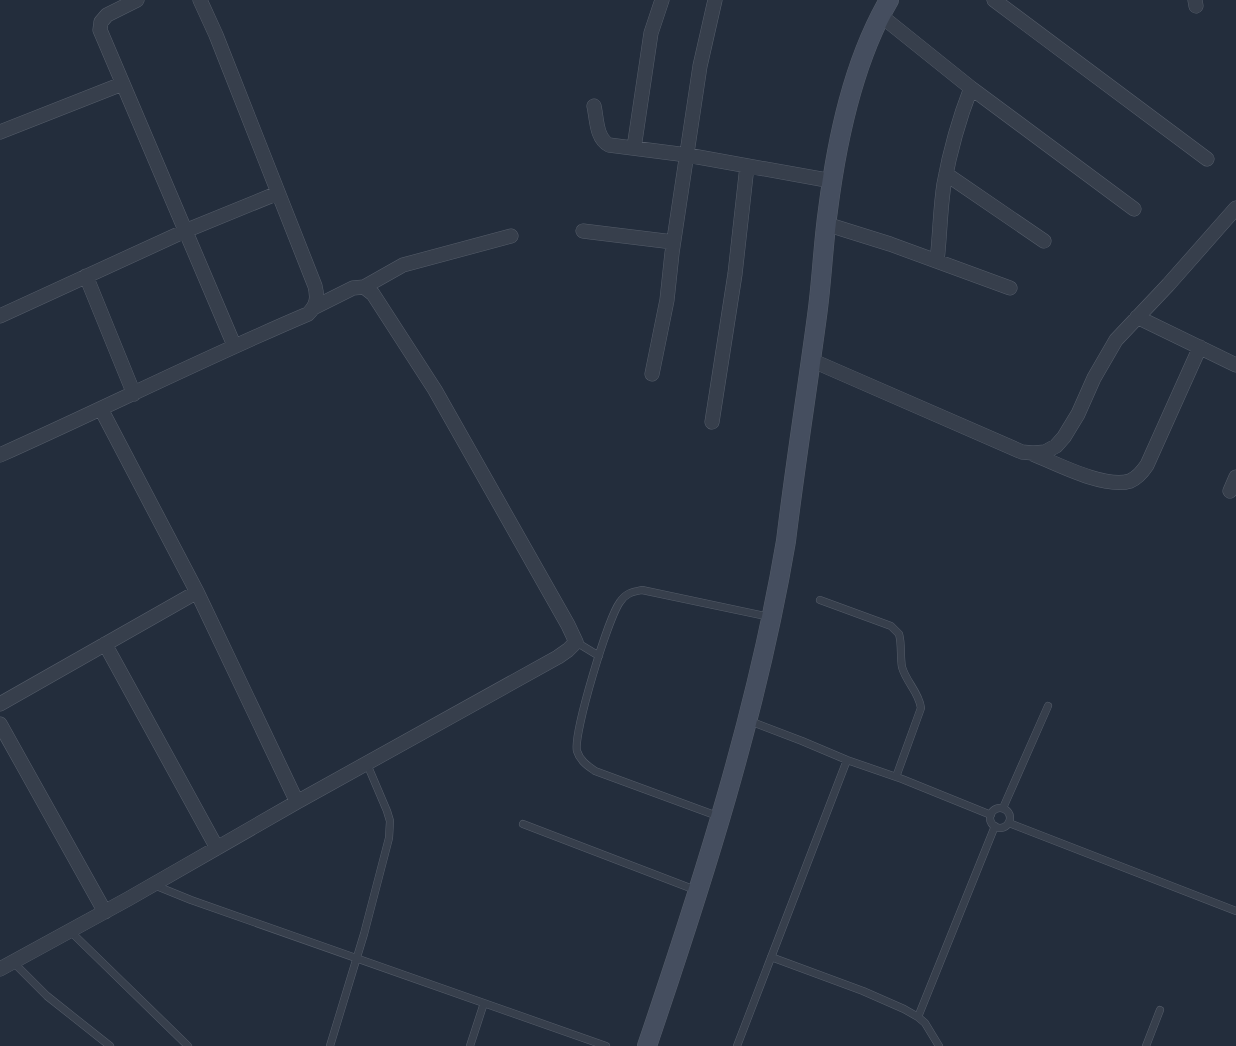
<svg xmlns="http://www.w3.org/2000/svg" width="1236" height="1046" font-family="'Roboto Condensed',sans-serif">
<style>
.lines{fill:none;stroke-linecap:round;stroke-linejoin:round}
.lane-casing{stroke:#555d6a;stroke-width:8}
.street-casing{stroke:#555d6a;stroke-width:15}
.secondary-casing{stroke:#555d6a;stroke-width:20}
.lane{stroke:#373f4c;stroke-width:7}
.street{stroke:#373f4c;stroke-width:14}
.secondary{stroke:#454e5f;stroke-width:19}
</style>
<rect width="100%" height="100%" fill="#232d3c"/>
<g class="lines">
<g class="lane-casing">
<path id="lane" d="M 820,600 L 891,626 L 899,634 C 902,644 900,656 902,667 C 906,682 919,692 921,708 L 896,777
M 576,642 L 599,656
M 747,720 L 802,741 L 847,760 L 902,779 L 991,815
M 1003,808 L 1048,706
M990 818a10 10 0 1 1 20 0a10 10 0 1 1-20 0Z
M 720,817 L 595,771 C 588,766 580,761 577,751 C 573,734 608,618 620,602 C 626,593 632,592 642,590 L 770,617
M 1009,823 L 1236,911
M 523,824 L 698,891
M 154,885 L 191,900 L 606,1046
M 70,931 L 188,1046
M 771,957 L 863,991 L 904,1009 L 918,1017 L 925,1023 L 939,1046
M 13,962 L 47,996 L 110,1046
M 918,1017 L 995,826
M 330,1046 L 364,934 L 389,838 L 390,821 L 387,811 L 367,764
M 470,1046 L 484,1003
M 737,1046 L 847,760
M 1146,1046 L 1160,1010"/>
</g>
<g class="street-casing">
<path id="street" d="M 137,0 L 107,15 L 101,22 L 100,30 L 234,345
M 994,0 L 1207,159
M 1195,0 L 1196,6
M 880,15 L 971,88 L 1134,209
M 594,106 C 597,119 596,138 609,145 L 687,155 L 832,181
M 0,132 L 122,84
M 634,148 L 651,33 L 662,0
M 946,174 L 1044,241
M 826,224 L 890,244 L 1010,288
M 583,231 L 673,242
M 937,261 C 940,236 940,210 944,184 C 950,151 959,119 971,88
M 86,276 L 134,394
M 364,287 L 403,265 L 511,236
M 0,316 L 185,231 L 278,193
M 1137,317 L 1236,365
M 811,360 L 1022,452 L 1033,453 L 1045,452 L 1056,446 L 1064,437 L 1078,414 L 1094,378 L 1116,340 L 1168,285 L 1236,208
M 652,374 L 667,300 L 672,253 L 700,66 L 715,0
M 101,409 L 197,592 L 297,802
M 712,422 L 735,274 L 747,166
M 1033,454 C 1057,464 1105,489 1130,481 C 1137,478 1143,471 1147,465 L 1200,347
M 0,455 C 103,409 204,358 308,314 C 317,305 318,298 315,286 L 216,35 L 200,0
M 1230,491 L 1236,477
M 105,644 L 217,848
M 0,704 L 197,592
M 0,724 L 105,912
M 0,969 L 128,899 L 297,802 L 558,657 L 568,650 L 576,642 L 568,625 L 435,390 L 373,294 L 364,287 L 353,288 L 315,307"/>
</g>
<g class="secondary-casing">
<path id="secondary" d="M 647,1046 C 703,881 757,713 786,541 C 795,466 807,391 817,316 C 822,280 823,245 828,210 C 837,139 853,62 889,0"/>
</g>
<use href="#lane" class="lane"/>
<use href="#street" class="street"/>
<use href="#secondary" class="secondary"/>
</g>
</svg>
